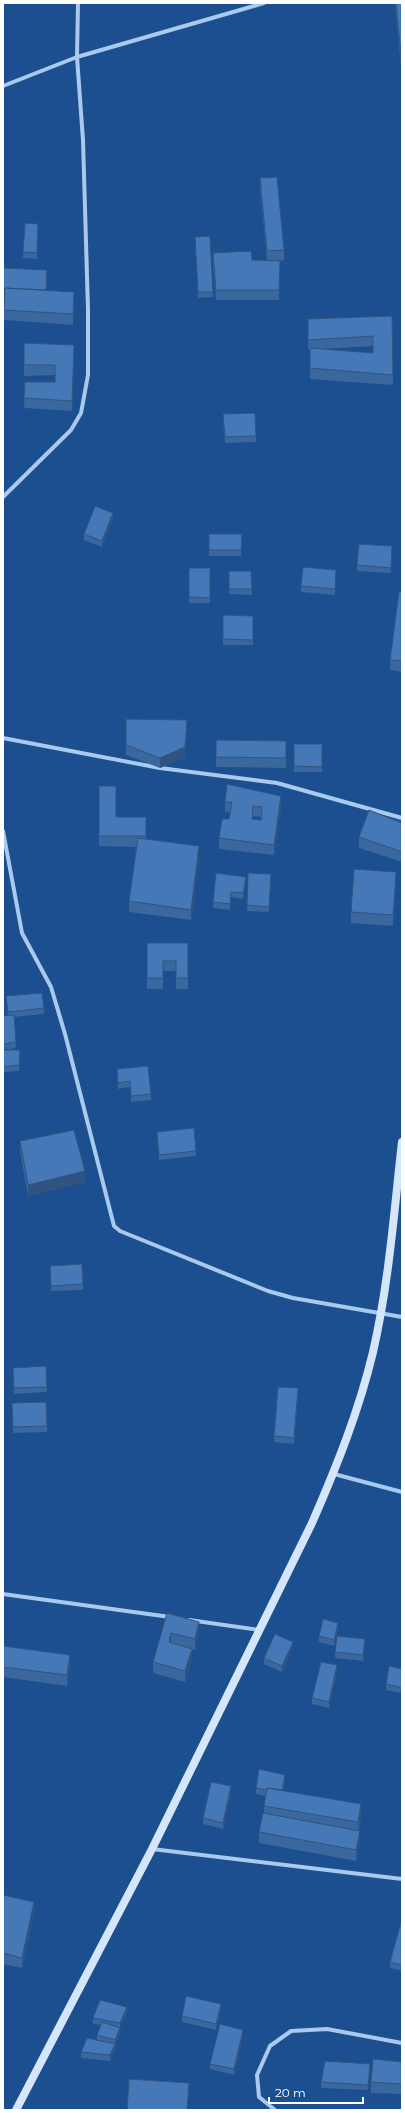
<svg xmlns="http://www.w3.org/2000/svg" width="405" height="2113" font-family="Montserrat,sans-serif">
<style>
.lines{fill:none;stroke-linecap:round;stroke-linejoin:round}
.street{stroke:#a9c9ee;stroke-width:4}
.secondary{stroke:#d6e6fa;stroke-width:8}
.wall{fill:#3a679d;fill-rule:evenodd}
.shaded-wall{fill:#305480}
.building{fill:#4478b7;stroke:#305480;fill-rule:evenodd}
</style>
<rect width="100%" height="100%" fill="#1b4f8f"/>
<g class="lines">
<path class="street" d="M 3,86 L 77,57 L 264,3
M 3,497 L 71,430 L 81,413 L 88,375 L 88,310 L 83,140 L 77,57 L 78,3
M 3,738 L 160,768 L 277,783 L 402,818
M 3,831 L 22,933 L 51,987 L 65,1034 L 114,1226 L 120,1231 L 268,1291 L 293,1298 L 402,1317
M 334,1474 L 402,1492
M 3,1594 L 170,1617
M 189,1620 L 259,1630
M 152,1849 L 402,1879
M 275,2110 L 259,2097 L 257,2075 L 270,2046 L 291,2031 L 327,2029 L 402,2043"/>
<path class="secondary" d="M 16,2110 L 152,1849 L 312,1523 C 336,1468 359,1411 373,1352 C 389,1283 394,1212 402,1142"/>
</g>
<path class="wall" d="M 395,3 L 402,3 L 402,78 Z
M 260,178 L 284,250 L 284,260 L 280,261 L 279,300 L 216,300 L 213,263 L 213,253 L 252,260 L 267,260 L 260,189 Z
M 38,230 L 37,259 L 23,258 L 23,252 Z
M 195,237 L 213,292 L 213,297 L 198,298 Z
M 3,268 L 47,276 L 46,290 L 74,303 L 73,325 L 4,320 L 4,295 L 3,295 Z
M 392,316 L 393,385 L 310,379 L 310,350 L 308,350 L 308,319 ZM 373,346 L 373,353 L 322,349 Z
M 24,343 L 74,355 L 72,411 L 24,408 L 25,382 L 55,382 L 55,375 L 24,376 Z
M 223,414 L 256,436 L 256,442 L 225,443 L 223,420 Z
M 113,519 L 102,547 L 84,540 L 84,534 Z
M 209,534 L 242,534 L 241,556 L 209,556 Z
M 392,552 L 391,573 L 357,571 L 357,565 Z
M 189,568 L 210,568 L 210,603 L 189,603 Z
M 229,571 L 251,571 L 252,595 L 229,594 Z
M 336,576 L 335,595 L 301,592 L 301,586 Z
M 402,592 L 402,672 L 390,670 L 390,660 Z
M 223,615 L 253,616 L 253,645 L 223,645 Z
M 126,719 L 187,731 L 185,757 L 160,768 L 126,755 Z
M 216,740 L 286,741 L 286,768 L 216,767 Z
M 294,744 L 322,744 L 322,772 L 294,772 Z
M 99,786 L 116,817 L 146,817 L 146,839 L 199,857 L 191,920 L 129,912 L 129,901 L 136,847 L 99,846 Z
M 225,802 L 281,807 L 274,855 L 219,849 L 219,838 L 229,819 L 230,812 L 225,812 ZM 253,816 L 261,817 L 261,820 L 253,819 Z
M 402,823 L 402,862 L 359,848 L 359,837 Z
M 271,880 L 269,912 L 247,911 L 247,905 Z
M 246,882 L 243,899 L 231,897 L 230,910 L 213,908 L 213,902 Z
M 396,883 L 393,926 L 351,923 L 351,912 Z
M 147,943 L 188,943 L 188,989 L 176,989 L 176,971 L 163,971 L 163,989 L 147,989 Z
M 6,996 L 44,1008 L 44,1014 L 14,1017 L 16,1048 L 3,1050 L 3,1016 L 8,1016 Z
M 3,1050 L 20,1056 L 19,1071 L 3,1072 Z
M 117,1069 L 151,1094 L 151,1100 L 131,1102 L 130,1087 L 118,1089 Z
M 157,1132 L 196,1151 L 196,1156 L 159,1160 L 157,1138 Z
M 20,1141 L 85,1182 L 28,1196 L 20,1151 Z
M 50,1266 L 83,1284 L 83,1290 L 51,1291 Z
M 13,1368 L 47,1387 L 47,1392 L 14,1394 Z
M 298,1394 L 294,1444 L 274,1442 L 274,1436 Z
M 12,1409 L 47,1426 L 47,1432 L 13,1433 Z
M 167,1613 L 199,1633 L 195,1650 L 192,1649 L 192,1659 L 185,1682 L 153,1673 L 153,1662 Z
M 338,1628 L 334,1646 L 319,1642 L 319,1636 Z
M 365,1645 L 363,1661 L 335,1658 L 335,1652 Z
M 3,1646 L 70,1666 L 67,1686 L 3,1677 Z
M 293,1648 L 282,1672 L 264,1664 L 264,1658 Z
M 402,1669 L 402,1693 L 386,1690 L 386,1684 Z
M 337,1671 L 329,1708 L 312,1704 L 312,1698 Z
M 285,1781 L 283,1791 L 361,1814 L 359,1830 L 360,1841 L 356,1861 L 259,1843 L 259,1832 L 264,1813 L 264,1806 L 266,1796 L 256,1794 L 256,1788 Z
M 231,1792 L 223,1829 L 203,1824 L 203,1818 Z
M 3,1895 L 34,1912 L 22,1968 L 3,1964 Z
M 402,1919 L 402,1971 L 390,1968 L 390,1962 Z
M 221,2010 L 216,2030 L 182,2022 L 182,2016 Z
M 127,2013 L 120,2028 L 120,2034 L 115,2045 L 115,2050 L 110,2061 L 81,2058 L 81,2052 L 97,2040 L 97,2035 L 101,2025 L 93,2024 L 93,2018 Z
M 243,2036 L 234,2075 L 210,2069 L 210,2064 Z
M 402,2062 L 402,2094 L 371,2093 L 371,2082 Z
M 370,2070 L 368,2090 L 321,2088 L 321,2082 Z"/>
<path class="shaded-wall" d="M 74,292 L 74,303 L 73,325 L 73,314 Z
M 74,345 L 74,355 L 72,411 L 72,401 Z
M 113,513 L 113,519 L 102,547 L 102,541 Z
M 187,720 L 187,731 L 185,757 L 160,768 L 160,758 Z
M 281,796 L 281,807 L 274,855 L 274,845 Z
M 253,806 L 253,816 L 252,829 L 252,819 Z
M 199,846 L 199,857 L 191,920 L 191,910 Z
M 396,872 L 396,883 L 393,926 L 393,915 Z
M 246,877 L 246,882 L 243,899 L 243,893 Z
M 85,1171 L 85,1182 L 28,1196 L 28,1185 Z
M 298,1388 L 298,1394 L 294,1444 L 294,1438 Z
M 199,1622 L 199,1633 L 195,1650 L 195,1639 Z
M 338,1623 L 338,1628 L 334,1646 L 334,1640 Z
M 171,1633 L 171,1644 L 169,1642 Z
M 365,1639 L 365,1645 L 363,1661 L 363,1655 Z
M 293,1642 L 293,1648 L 282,1672 L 282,1666 Z
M 192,1649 L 192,1659 L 185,1682 L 185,1671 Z
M 70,1655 L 70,1666 L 67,1686 L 67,1675 Z
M 337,1665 L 337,1671 L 329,1708 L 329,1702 Z
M 285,1775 L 285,1781 L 281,1799 L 281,1793 Z
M 231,1786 L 231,1792 L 223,1829 L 223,1823 Z
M 361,1804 L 361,1814 L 358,1832 L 358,1822 Z
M 360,1831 L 360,1841 L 356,1861 L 356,1850 Z
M 34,1902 L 34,1912 L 22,1968 L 22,1958 Z
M 221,2004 L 221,2010 L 216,2030 L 216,2024 Z
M 127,2007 L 127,2013 L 120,2029 L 120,2023 Z
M 120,2028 L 120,2034 L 115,2045 L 115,2050 L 110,2061 L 110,2055 L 115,2045 L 115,2040 Z
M 243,2030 L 243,2036 L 234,2075 L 234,2069 Z
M 370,2064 L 370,2070 L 368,2090 L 368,2085 Z
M 189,2083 L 189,2094 L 188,2110 L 187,2110 Z"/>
<path class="building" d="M 396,3 L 402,3 L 402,65 Z
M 277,177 L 284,250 L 267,251 L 260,178 Z
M 25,223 L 38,224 L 37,253 L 23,252 Z
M 210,236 L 213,292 L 198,292 L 195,237 Z
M 251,251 L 252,260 L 280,261 L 279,290 L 216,290 L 213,253 Z
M 3,268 L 47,270 L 46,290 L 5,288 L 5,289 L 3,289 Z
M 5,288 L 74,292 L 73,314 L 4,310 Z
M 392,316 L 393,375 L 310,368 L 310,348 L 373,353 L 373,336 L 308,340 L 308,319 Z
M 24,343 L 74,345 L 72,401 L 24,398 L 25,382 L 55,382 L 55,365 L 24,365 Z
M 255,413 L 256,436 L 225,437 L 223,414 Z
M 95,506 L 113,513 L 102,541 L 84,534 Z
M 209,534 L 242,534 L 241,550 L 209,550 Z
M 359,544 L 392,546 L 391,568 L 357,565 Z
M 303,567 L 336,570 L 335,589 L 301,586 Z
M 189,568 L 210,568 L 210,598 L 189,597 Z
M 229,571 L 251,571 L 252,589 L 229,589 Z
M 399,592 L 402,592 L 402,661 L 390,660 Z
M 223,615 L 253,616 L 253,640 L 223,639 Z
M 126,719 L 187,720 L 185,747 L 160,758 L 126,745 Z
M 216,740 L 286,741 L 286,758 L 216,757 Z
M 294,744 L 322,744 L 322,767 L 294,766 Z
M 227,784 L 281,796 L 274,845 L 219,838 L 222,819 L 229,819 L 232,802 L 225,802 ZM 253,806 L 262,807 L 261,820 L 252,819 Z
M 99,786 L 116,786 L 116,817 L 146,817 L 146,836 L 99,836 Z
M 369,810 L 402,823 L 402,852 L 359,837 Z
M 138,838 L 199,846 L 191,910 L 129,901 Z
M 354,869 L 396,872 L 393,915 L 351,912 Z
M 216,873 L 246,877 L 243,893 L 231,892 L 230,904 L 213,902 Z
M 248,873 L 271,874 L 269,907 L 247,905 Z
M 147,943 L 188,943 L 188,978 L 176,978 L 176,961 L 163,961 L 163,978 L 147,978 Z
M 42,993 L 44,1008 L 8,1012 L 6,996 Z
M 14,1015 L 16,1042 L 3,1044 L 3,1016 Z
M 3,1050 L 20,1050 L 19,1065 L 3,1067 Z
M 148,1066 L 151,1094 L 131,1096 L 130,1081 L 118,1083 L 117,1069 Z
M 194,1128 L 196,1151 L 159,1155 L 157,1132 Z
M 74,1130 L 85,1171 L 28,1185 L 20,1141 Z
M 82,1264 L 83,1284 L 51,1286 L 50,1266 Z
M 46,1366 L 47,1387 L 14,1388 L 13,1368 Z
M 278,1387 L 298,1388 L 294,1438 L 274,1436 Z
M 46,1402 L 47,1426 L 13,1427 L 12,1403 Z
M 167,1613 L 199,1622 L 195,1639 L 171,1633 L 169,1642 L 192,1649 L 185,1671 L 153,1662 Z
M 323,1619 L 338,1623 L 334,1640 L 319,1636 Z
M 275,1634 L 293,1642 L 282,1666 L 264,1658 Z
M 337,1636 L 365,1639 L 363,1655 L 335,1652 Z
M 3,1646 L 70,1655 L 67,1675 L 3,1667 Z
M 321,1662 L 337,1665 L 329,1702 L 312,1698 Z
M 389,1666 L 402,1669 L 402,1688 L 386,1684 Z
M 259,1769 L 285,1775 L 282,1790 L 267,1788 L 267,1790 L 256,1788 Z
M 211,1782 L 231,1786 L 223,1823 L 203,1818 Z
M 267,1788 L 361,1804 L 358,1822 L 264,1806 Z
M 263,1813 L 360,1831 L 356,1850 L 259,1832 Z
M 3,1895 L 34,1902 L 22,1958 L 3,1953 Z
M 402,1919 L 402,1965 L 390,1962 Z
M 186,1996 L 221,2004 L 216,2024 L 182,2016 Z
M 100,2000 L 127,2007 L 120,2023 L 93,2018 Z
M 102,2022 L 120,2028 L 115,2040 L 97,2035 Z
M 220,2024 L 243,2030 L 234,2069 L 210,2064 Z
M 87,2038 L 115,2044 L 110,2055 L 81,2052 Z
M 373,2059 L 402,2062 L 402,2084 L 371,2082 Z
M 325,2061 L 370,2064 L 368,2085 L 321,2082 Z
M 129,2079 L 189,2083 L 187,2110 L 127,2110 Z"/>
<rect width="405" height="2113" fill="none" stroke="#ffffff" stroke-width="8"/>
<path d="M269 2097v6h94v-6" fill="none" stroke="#ffffff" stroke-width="2"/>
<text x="275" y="2097" font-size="12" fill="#ffffff" stroke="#1b4f8f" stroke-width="3" paint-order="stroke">20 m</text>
</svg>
